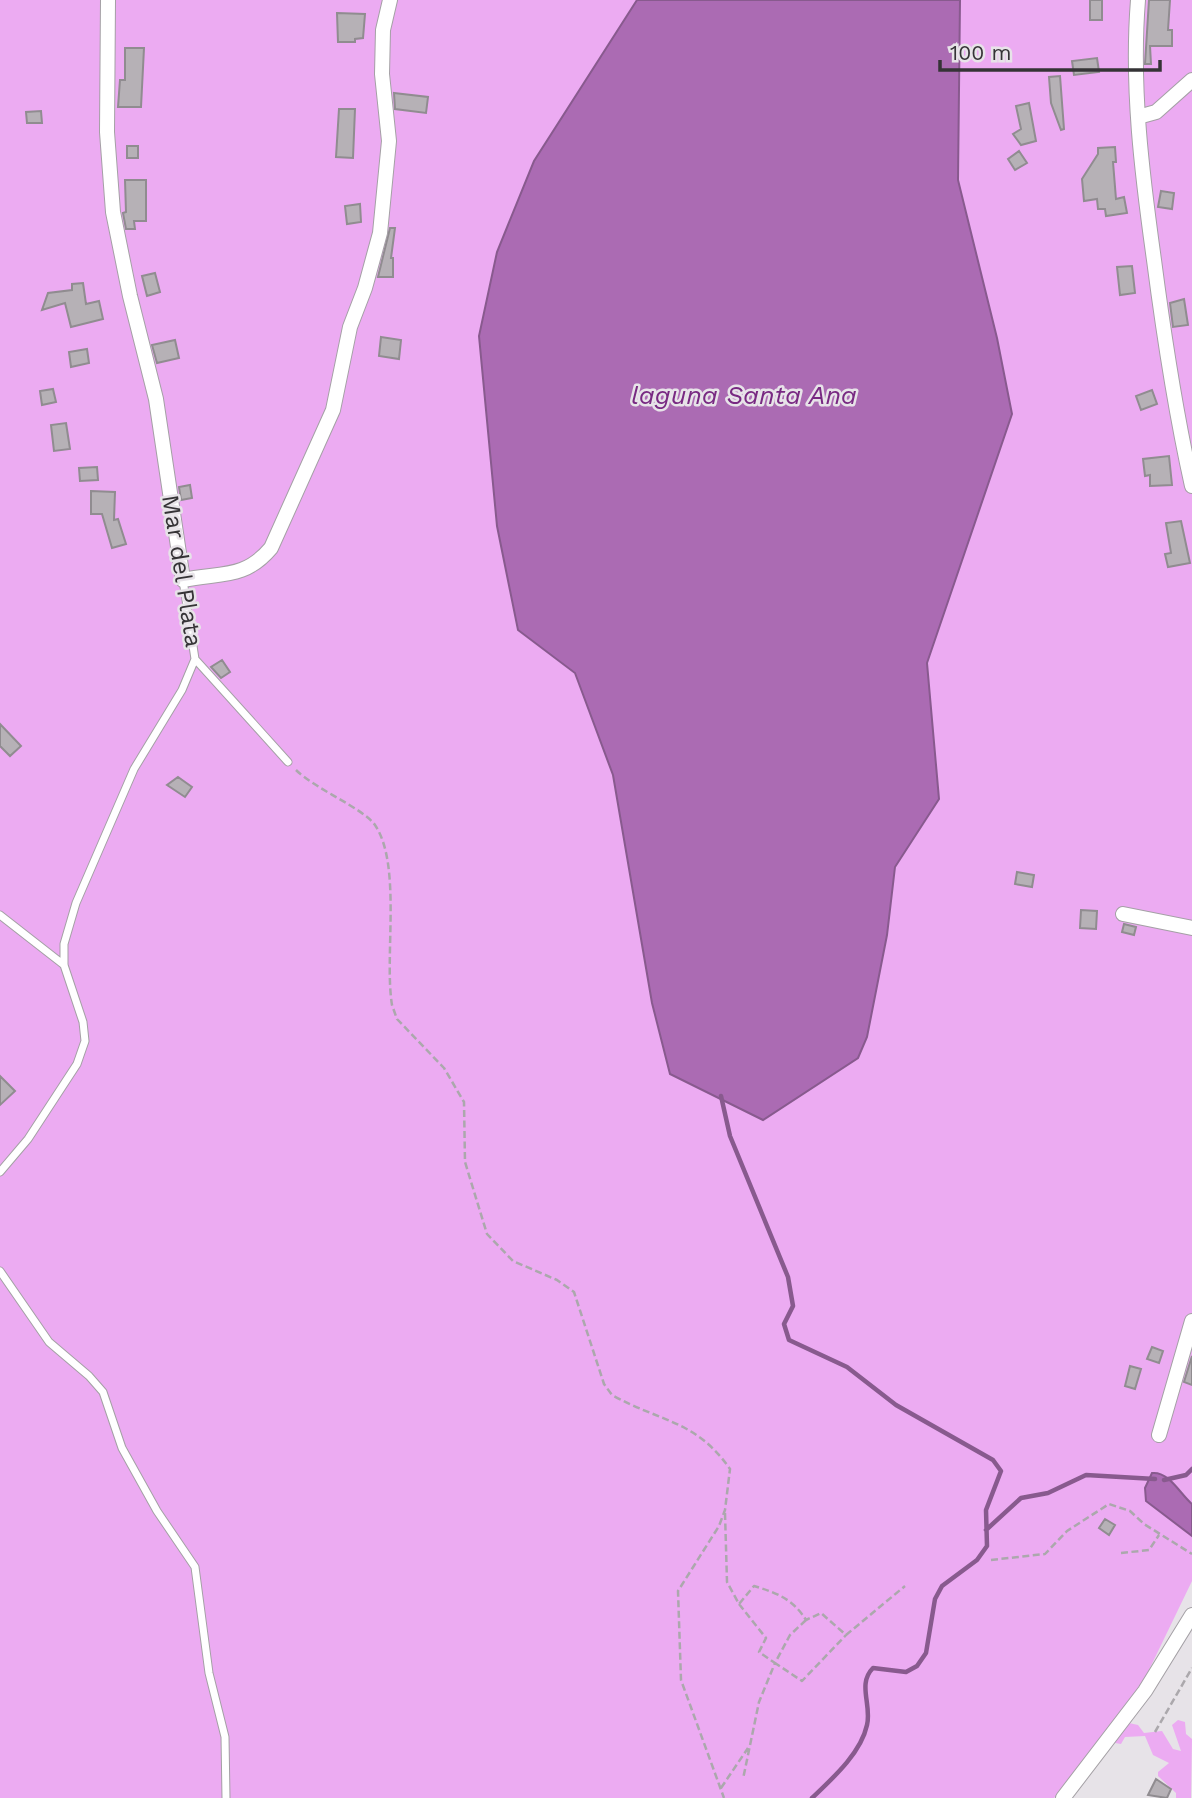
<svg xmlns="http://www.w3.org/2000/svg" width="1192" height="1798" font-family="'Work Sans',sans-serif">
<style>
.green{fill:#ecabf2}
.water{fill:#ab6bb3;stroke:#885a8e;stroke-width:2}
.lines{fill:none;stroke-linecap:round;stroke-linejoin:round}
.stream{stroke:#885a8e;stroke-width:4.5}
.building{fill:#b6b1b6;stroke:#908c90;stroke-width:2}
.lane-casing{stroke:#a4a0a5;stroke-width:9}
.street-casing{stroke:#a4a0a5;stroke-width:16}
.path{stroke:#aba8ac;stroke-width:2.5;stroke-dasharray:7 3.5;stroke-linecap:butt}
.lane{stroke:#fff;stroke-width:7}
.street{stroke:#fff;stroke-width:14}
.labels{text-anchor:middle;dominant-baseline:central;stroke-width:5;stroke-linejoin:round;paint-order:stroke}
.street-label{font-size:24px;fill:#353336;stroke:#e7e3e8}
.water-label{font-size:26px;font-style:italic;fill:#782982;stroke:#e7e3e8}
</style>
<rect width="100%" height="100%" fill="#e7e3e8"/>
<path class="green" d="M 0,0 L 1192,0 L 1192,1581 L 1134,1701 L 1129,1723 L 1138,1725 L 1144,1733 L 1162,1731 L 1173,1749 L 1181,1751 L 1172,1725 L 1178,1720 L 1185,1722 L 1186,1734 L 1192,1739 L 1191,1798 L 1176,1798 L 1176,1793 L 1158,1776 L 1158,1772 L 1169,1763 L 1153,1755 L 1145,1736 L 1125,1737 L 1121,1744 L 1115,1743 L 1118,1722 L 1054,1798 L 0,1798 Z"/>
<path class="water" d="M 637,0 L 960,0 L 958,180 L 997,338 L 1012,414 L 927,663 L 939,799 L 895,867 L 887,935 L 867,1037 L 858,1058 L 763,1120 L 670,1074 L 652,1003 L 613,775 L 575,673 L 518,630 L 497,526 L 479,336 L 497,252 L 534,161 Z
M 1152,1473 C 1169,1471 1180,1494 1192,1504 L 1192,1536 L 1146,1501 L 1145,1488 Z"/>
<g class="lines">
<path class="stream" d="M 721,1096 L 730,1136 L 788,1277 L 793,1306 L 784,1324 L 789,1340 L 847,1367 L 896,1405 L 993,1460 L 1001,1471 L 986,1510 L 987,1546 L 977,1560 L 942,1586 L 935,1599 L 926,1653 L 917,1666 L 906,1672 L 873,1668 C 857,1684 872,1705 867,1725 C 861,1753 833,1778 812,1798
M 1164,1480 L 1186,1475 L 1192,1469
M 986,1530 L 1021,1498 L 1048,1493 L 1086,1475 L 1155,1479"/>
</g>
<path class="building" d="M 1090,0 L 1102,0 L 1102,20 L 1090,20 Z
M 1149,0 L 1170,0 L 1168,30 L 1172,30 L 1172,46 L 1150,46 L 1151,64 L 1145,64 Z
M 337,13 L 365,14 L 363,38 L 355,39 L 355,42 L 338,42 Z
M 125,48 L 144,48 L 141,107 L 118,107 L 120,80 L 125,80 Z
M 1097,58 L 1099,72 L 1074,75 L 1072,61 Z
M 1060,76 L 1064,129 L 1061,130 L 1051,103 L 1049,77 Z
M 394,93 L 428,97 L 426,113 L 395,109 Z
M 1029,103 L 1036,141 L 1021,145 L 1013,134 L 1021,129 L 1016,106 Z
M 339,109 L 355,109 L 353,158 L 336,157 Z
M 41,111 L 42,123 L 27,123 L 26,112 Z
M 127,146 L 138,146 L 138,158 L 127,158 Z
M 1115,147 L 1116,162 L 1113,162 L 1116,199 L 1124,197 L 1127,213 L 1106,216 L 1105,209 L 1098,209 L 1097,199 L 1084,201 L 1082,179 L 1098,154 L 1098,148 Z
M 1019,151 L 1027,163 L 1015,170 L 1008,159 Z
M 125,180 L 146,180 L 146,221 L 134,221 L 135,229 L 126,229 L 123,213 L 126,212 Z
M 1161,191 L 1174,193 L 1172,209 L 1158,207 Z
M 360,204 L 361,222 L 347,224 L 345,206 Z
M 390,228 L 395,228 L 391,258 L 393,258 L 393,277 L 378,277 Z
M 1132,266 L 1135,293 L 1120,295 L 1117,267 Z
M 155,273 L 160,292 L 147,296 L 142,276 Z
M 83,283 L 86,304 L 99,301 L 103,319 L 71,327 L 65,303 L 42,310 L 48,293 L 72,290 L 72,284 Z
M 1184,299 L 1188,325 L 1173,327 L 1170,303 Z
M 381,337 L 401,340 L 399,359 L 379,356 Z
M 175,340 L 179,358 L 157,363 L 152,345 Z
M 87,349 L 89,363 L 71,367 L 69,352 Z
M 53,389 L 56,402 L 42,405 L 40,391 Z
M 1152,390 L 1157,404 L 1141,410 L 1136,396 Z
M 66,423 L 70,449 L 54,451 L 51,425 Z
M 1169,456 L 1172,485 L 1150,486 L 1150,475 L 1145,476 L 1143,459 Z
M 97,467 L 98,480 L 80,481 L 79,468 Z
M 190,485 L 192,498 L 181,500 L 179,487 Z
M 91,491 L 115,492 L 114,520 L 118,519 L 126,544 L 112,548 L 102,514 L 91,514 Z
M 1181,521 L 1190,563 L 1168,567 L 1165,554 L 1171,553 L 1166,523 Z
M 222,660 L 230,672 L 221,678 L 211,667 Z
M 0,724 L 21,746 L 10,756 L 0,746 Z
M 178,777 L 192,787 L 185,797 L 167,785 Z
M 1017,872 L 1034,875 L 1032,887 L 1015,884 Z
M 1081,910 L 1097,911 L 1096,929 L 1080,928 Z
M 1124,924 L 1136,927 L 1134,935 L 1122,932 Z
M 0,1076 L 15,1091 L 0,1105 Z
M 1152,1347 L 1163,1351 L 1159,1363 L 1147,1359 Z
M 1192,1356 L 1192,1385 L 1184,1382 Z
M 1130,1366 L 1141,1369 L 1135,1389 L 1125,1386 Z
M 1105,1519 L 1115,1525 L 1109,1535 L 1099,1528 Z
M 1156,1779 L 1171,1789 L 1167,1798 L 1148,1795 Z"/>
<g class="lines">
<g class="lane-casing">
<path id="lane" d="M 195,659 L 288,762
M 0,915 L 64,965
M 0,1172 L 28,1139 L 77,1064 L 85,1041 L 83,1022 L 64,965 L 64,944 L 76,903 L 134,769 L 182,690 L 195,659 L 183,580
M 0,1271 L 49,1342 L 89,1376 L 103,1392 L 122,1448 L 157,1511 L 195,1567 L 209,1673 L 225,1737 L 226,1798"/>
</g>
<g class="street-casing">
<path id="street" d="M 108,0 L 107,132 L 113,212 L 130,296 L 156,399 L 183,580 C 220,572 244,580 271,548 L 333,410 L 350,327 L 365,288 L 380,233 L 389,141 L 382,74 L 383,30 L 390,0
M 1138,0 C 1131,87 1142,174 1154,260 C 1164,337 1175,410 1192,486
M 1138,117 L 1156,112 L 1192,80
M 1123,914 L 1192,928
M 1159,1435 L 1192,1321
M 1063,1798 L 1145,1691 L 1192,1615"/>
</g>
<path class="path" d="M 296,770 C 315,789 363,808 375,825 C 402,865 384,957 392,1005 L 397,1019 L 444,1068 L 464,1102 L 465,1162 L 487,1234 L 513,1261 L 557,1280 L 574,1292 L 604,1384 L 612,1395 C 660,1422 696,1420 730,1469 L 725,1510 L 719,1526 L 678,1591 L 681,1680 L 724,1798
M 725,1513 L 727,1582 L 739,1604 L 754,1586 C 777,1593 793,1599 806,1620 L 821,1613 L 846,1635 L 905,1586
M 1121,1553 L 1149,1550 L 1159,1535
M 991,1560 L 1045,1554 L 1067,1531 L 1109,1504 L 1130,1511 L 1144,1524 L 1192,1554
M 739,1604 L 766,1638 L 759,1652 L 775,1663 L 759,1702 L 743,1779
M 806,1620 L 790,1635 L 775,1663 L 802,1681 L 846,1635
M 1155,1732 L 1192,1668
M 721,1788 L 748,1748"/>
<use href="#lane" class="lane"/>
<use href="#street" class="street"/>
</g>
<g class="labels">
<g class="street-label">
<text transform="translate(182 571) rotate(81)">Mar del Plata</text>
</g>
<g class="water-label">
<text x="744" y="395">laguna Santa Ana</text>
</g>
</g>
<path d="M940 60v10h220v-10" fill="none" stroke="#353336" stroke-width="3.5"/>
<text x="950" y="60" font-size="21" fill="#353336" stroke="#e7e3e8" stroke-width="5" paint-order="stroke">100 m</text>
</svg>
